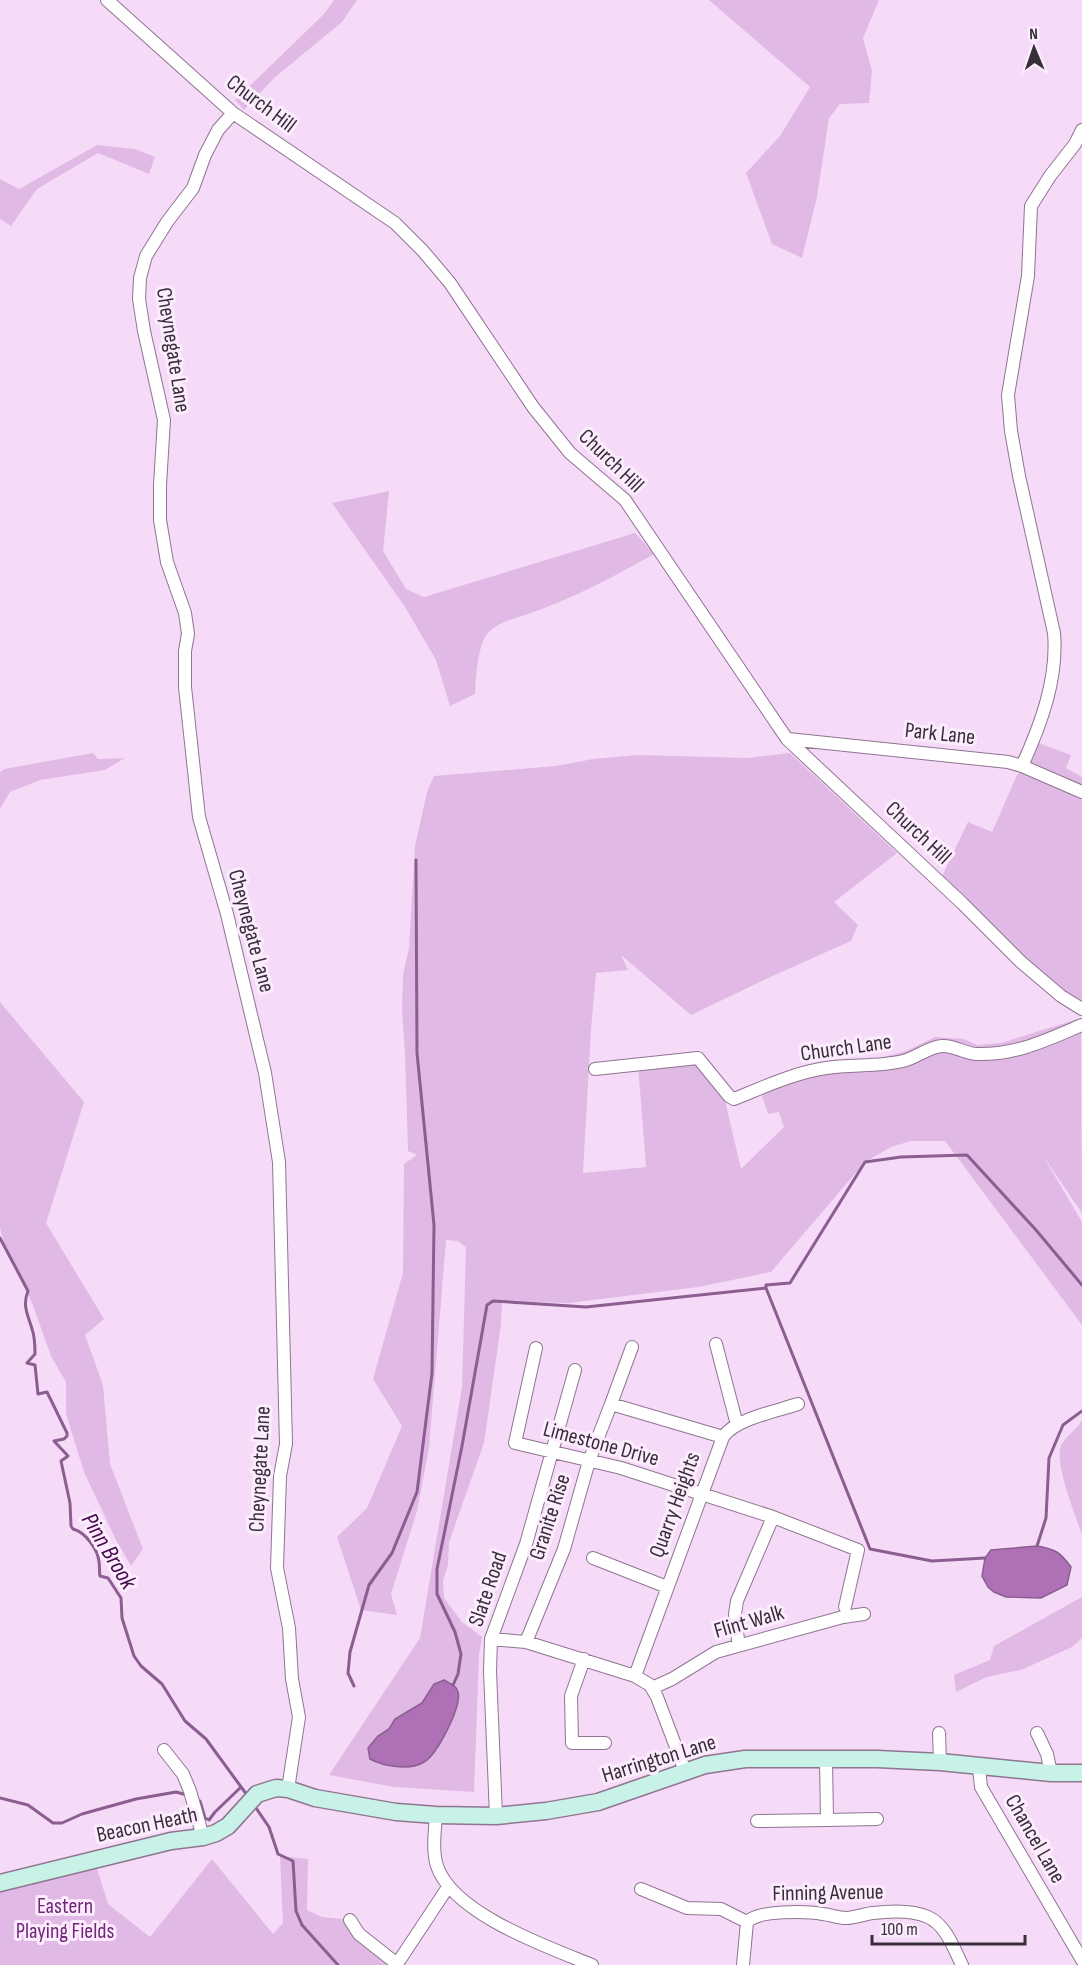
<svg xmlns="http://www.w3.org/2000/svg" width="1082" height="1965" font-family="'Sofia Sans Condensed',sans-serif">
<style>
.green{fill:#e1b9e5}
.water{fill:#af71b5;stroke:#8b5d90;stroke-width:1.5}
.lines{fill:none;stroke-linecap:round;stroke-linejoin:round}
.stream{stroke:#8b5d90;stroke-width:3}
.street-casing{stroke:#8e7590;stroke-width:14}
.secondary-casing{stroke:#8e7590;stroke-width:19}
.street{stroke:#fff;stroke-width:12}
.secondary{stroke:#c8f1e7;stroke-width:16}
.labels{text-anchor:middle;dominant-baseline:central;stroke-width:6;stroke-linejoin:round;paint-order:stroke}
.street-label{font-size:22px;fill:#382e39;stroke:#fdecfe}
.park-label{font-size:22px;fill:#72267a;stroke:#fdecfe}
.water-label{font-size:24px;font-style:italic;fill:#45094b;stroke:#fdecfe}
</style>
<rect width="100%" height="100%" fill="#f6dbf9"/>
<path class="green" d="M 334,0 L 357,0 L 342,22 L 274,78 L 244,110 L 235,100 L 324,14 Z
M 709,0 L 879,0 L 863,38 L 872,71 L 869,103 L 840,104 L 829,118 L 817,197 L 802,258 L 772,244 L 746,173 L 780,136 L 810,87 Z
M 97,145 L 135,149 L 155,157 L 149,174 L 98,153 L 37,189 L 11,226 L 0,219 L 0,179 L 19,189 Z
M 389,491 L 383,551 L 406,589 L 424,597 L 635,533 L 654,554 C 613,577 572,599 528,614 C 513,619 492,623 484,639 C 477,655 476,676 475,694 L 450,706 L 436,660 L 405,607 L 332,503 Z
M 1036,742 L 1071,755 L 1066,768 L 1082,777 L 1082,1003 L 1078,1002 L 1023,958 L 942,876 L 968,822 L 992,832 L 1017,775 L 1023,770 Z
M 93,753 L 98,759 L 125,758 L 105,770 L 40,780 L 10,792 L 0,809 L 0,772 L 4,769 Z
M 790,753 L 897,853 L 834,902 L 858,925 L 851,941 L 768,978 L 691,1015 L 621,955 L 628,970 L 596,973 L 591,1030 L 583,1173 L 646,1167 L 638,1065 L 698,1058 L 724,1096 L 741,1169 L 784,1127 L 779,1112 L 768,1114 L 761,1093 L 790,1082 L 906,1051 L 935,1037 L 964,1039 L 977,1045 L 1001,1043 L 1081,1018 L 1082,1213 L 1043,1156 L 1082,1222 L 1082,1325 L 945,1141 L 911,1141 L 891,1147 L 865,1162 L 771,1272 L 698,1287 L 569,1303 L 502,1301 L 501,1324 L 484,1443 L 449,1542 L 448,1565 L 443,1581 L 444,1598 L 462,1622 L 482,1637 L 479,1655 L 474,1792 L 394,1787 L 329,1775 L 420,1638 L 462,1387 L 466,1247 L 458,1241 L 446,1240 L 429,1448 L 417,1511 L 391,1594 L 397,1615 L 361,1610 L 337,1537 L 367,1508 L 402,1426 L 373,1379 L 403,1273 L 404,1164 L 417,1155 L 408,1151 L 405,1052 L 402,1013 L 403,975 L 409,948 L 415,846 L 427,792 L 434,776 L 556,766 L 593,759 L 637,755 L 748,758 Z
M 0,1002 L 84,1102 L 46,1223 L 104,1319 L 85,1335 L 103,1385 L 110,1464 L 143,1549 L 131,1566 L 116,1540 L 84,1472 L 66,1414 L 66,1382 L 51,1356 L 32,1303 L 4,1242 L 0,1228 Z
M 1082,1420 L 1082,1535 C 1076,1516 1054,1464 1061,1446 C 1066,1435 1076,1431 1082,1420 Z
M 1082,1597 L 1082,1638 L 1072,1647 L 1021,1670 L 987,1677 L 956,1692 L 954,1675 L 990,1660 L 994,1646 Z
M 280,1856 L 308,1859 L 307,1910 L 322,1917 L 343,1919 L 360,1942 L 390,1965 L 0,1965 L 0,1888 L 96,1865 L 108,1904 L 150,1937 L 212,1859 L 273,1934 L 283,1923 Z"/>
<path class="water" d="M 1037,1546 C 1055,1549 1060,1552 1071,1567 L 1067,1585 L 1041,1598 L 1006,1597 L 994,1592 L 988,1587 L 982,1576 L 985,1558 L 991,1550 Z
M 444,1680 C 449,1683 456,1685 458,1692 C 462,1706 437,1755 424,1762 C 410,1771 383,1766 370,1759 L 368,1748 L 378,1736 L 389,1729 L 395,1719 L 422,1703 L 434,1684 Z"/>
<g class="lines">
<path class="stream" d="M 0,1238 L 28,1291 C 22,1306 28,1315 32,1329 C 35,1337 35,1345 35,1354 L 27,1363 L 35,1365 L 38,1394 L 47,1392 L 67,1433 L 67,1436 L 64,1439 L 54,1441 L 68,1456 L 61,1461 L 70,1503 L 71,1526 L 73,1529 C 85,1532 98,1549 99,1562 C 100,1567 99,1572 100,1576 L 108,1578 L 121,1598 L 122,1618 L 134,1656 L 141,1666 L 162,1684 L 185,1721 L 206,1739 L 247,1795
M 766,1288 L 870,1549 L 932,1561 L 985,1558
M 1037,1546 L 1046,1518 L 1049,1458 L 1063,1425 L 1082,1411
M 453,1685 L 458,1674 L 461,1654 L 455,1632 L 437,1594 L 437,1569 L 462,1446 L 487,1305 L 493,1301 L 586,1307 L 766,1288 L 766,1285 L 790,1283 L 865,1162 L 901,1157 L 967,1155 L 1036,1230 L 1082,1285
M 354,1686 L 348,1673 L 350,1652 L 369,1585 L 392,1553 L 417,1492 L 432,1373 L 434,1225 L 417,1053 L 416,860
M 0,1798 L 28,1805 L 53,1823 L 62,1823 L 82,1814 L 136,1799 L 176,1792 L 187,1795
M 196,1799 L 200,1801 L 205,1818 L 209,1820 L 215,1812 L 240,1788
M 254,1805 L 269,1827 L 278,1854 L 293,1861 L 296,1911 L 302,1925 L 338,1965"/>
<g class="street-casing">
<path id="street" d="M 107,0 L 233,113 L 395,223 L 423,251 L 450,283 L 533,407 L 570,453 L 625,500 L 787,739 L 962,903 L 1021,962 L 1061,996 L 1082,1009
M 233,113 L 218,130 L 205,155 L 193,188 L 167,222 L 146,256 L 140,278 L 139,299 L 144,331 L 164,420 L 160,485 L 160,520 L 167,562 L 185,613 L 188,634 L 185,651 L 185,687 L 199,817 L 227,914 L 265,1073 L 279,1162 L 286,1444 L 280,1476 L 277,1568 L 289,1628 L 292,1679 L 299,1717 L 288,1789
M 788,739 L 1008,762 L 1022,766 L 1082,792
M 1022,766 C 1041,724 1058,679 1054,633 L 1019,476 L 1011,431 L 1008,395 L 1028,276 L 1031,206 L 1050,176 L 1075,144 L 1082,130
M 595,1069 L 698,1058 L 729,1096 L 734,1099 C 764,1087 793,1073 826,1068 C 851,1064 878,1067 903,1061 C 916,1058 928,1047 942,1046 C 954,1045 965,1054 977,1054 C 1017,1055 1046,1040 1082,1025
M 716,1344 L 737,1425
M 632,1347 L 611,1404 L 723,1437
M 536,1348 L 515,1443 L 621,1468 L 773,1517 L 858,1550 L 845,1607
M 593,1558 L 667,1587
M 491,1639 L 526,1642 L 635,1676 L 650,1685 L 657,1697 L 685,1771
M 738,1640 L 735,1614 L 737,1601 L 773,1517
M 526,1642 L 564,1549 L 589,1461 L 611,1404
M 584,1659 L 571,1696 L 572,1743 L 605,1743
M 635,1676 L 723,1437 C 735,1419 777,1411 798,1404
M 652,1688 L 672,1679 L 716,1652 L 843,1617 L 864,1614
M 939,1733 L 940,1762
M 1037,1733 L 1047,1754 L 1051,1773
M 164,1750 L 183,1774 L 190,1791 L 203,1837
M 826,1759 L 827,1820 L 877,1819
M 979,1767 L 981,1787 L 1082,1960
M 436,1815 C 435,1831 432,1850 437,1866 C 453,1914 548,1947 592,1965
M 496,1816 L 490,1671 L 491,1639 L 526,1544 L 575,1370
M 757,1821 L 827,1820
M 641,1889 L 687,1908 L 721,1909 L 747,1922
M 350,1920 L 359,1934 L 397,1964 L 448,1887
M 747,1922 C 758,1910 807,1911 823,1914 C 831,1915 838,1918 846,1918 C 855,1918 864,1914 873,1913 C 889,1911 913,1910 928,1917 C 946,1925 954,1949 962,1965
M 743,1965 L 747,1922"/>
</g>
<g class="secondary-casing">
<path id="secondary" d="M 0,1883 L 171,1841 L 203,1837 L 216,1833 L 228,1826 L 257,1794 L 276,1788 L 288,1789 L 315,1798 L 396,1812 L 436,1815 L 496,1816 L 546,1811 L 598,1802 L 705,1765 L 745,1759 L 877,1759 L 940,1762 L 1051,1773 L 1082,1773"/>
</g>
<use href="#street" class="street"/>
<use href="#secondary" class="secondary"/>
</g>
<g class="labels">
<g class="street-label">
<text transform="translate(261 104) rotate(37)">Church Hill</text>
<text transform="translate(173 350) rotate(81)">Cheynegate Lane</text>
<text transform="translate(611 461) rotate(44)">Church Hill</text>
<text transform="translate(940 734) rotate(6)">Park Lane</text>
<text transform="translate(918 833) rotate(43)">Church Hill</text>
<text transform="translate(251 931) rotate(75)">Cheynegate Lane</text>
<text transform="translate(846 1048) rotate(-8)">Church Lane</text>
<text transform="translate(601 1444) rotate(15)">Limestone Drive</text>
<text transform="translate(260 1469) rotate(-87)">Cheynegate Lane</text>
<text transform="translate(675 1505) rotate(-70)">Quarry Heights</text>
<text transform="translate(550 1517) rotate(-72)">Granite Rise</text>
<text transform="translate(488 1589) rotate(-71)">Slate Road</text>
<text transform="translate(749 1622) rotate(-16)">Flint Walk</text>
<text transform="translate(659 1759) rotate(-17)">Harrington Lane</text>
<text transform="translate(147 1825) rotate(-12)">Beacon Heath</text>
<text transform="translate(1035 1839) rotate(60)">Chancel Lane</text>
<text transform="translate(828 1893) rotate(-1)">Finning Avenue</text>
</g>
<g class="park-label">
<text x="65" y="1906">Eastern<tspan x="65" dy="25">Playing Fields</tspan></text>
</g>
<g class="water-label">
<text transform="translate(109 1551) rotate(59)">Pinn Brook</text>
</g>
</g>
<g transform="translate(1034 48) rotate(358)" stroke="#fdecfe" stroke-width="4.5" paint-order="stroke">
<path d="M0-4.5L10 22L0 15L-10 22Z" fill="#382e39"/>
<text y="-9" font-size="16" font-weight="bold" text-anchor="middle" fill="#382e39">N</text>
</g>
<path d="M872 1935v9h153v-9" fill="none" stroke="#382e39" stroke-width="3"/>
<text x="881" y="1935" font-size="18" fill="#382e39" stroke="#fdecfe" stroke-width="4.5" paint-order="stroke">100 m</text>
</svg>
